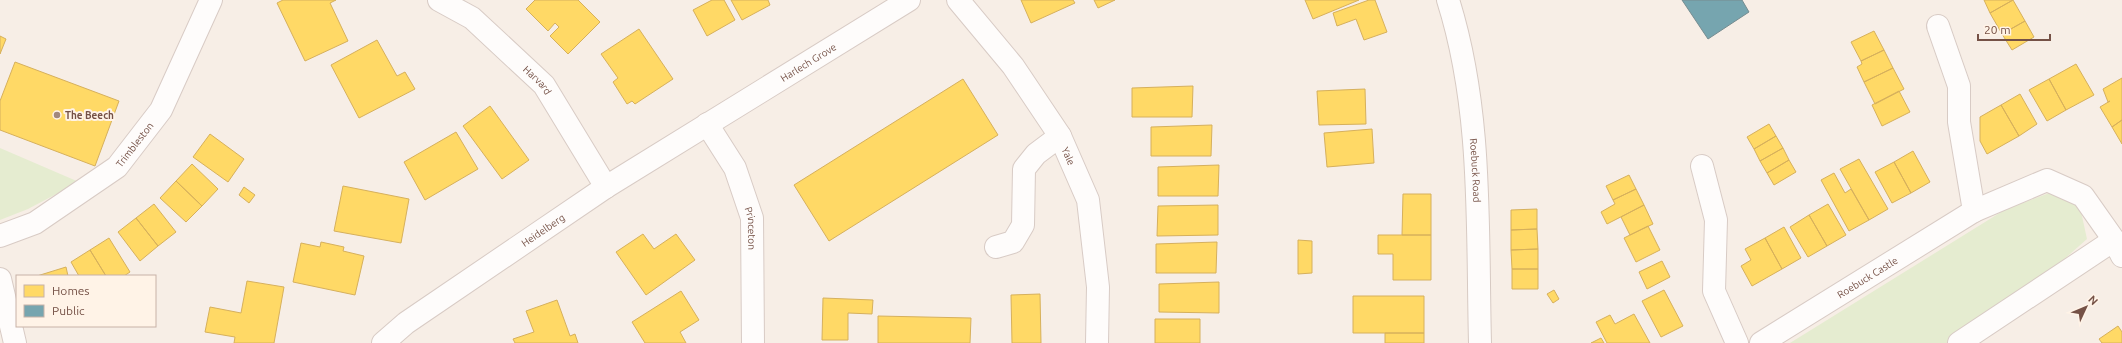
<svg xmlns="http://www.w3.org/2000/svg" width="2122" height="343" font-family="Ubuntu,sans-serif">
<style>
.green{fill:#e5ecd0}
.homes{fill:#ffd966;stroke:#d6b05c}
.public{fill:#76a5af;stroke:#768c90}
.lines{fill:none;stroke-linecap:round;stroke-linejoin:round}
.street-casing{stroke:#d8cbc5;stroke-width:24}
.secondary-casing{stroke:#d7cac3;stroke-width:24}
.street{stroke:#fefcfb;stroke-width:22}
.secondary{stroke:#fefcfb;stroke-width:22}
.poi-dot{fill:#a2887e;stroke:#fff3e7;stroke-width:1.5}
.labels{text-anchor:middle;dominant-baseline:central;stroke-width:4;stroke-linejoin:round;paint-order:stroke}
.street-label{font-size:10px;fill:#755146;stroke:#fff3e7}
.poi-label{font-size:10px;font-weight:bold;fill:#755146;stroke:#fff3e7;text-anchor:start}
</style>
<rect width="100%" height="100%" fill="#f7eee6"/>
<path class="green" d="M 0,148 L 79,182 L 28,209 L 0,220 Z
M 2052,192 L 2080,207 L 2087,239 L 2061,262 L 1948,343 L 1790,343 L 2006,209 Z"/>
<path class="homes" d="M 283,0 L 336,0 L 330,3 L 348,41 L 305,61 L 277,3 Z
M 535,0 L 578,0 L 600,22 L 568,54 L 550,36 L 559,27 L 555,23 L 548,31 L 526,9 Z
M 712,0 L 724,0 L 735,20 L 707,36 L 693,10 Z
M 731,0 L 768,0 L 770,5 L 742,20 Z
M 1021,0 L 1073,0 L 1075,3 L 1031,23 Z
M 1094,0 L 1115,0 L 1098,8 Z
M 1305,0 L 1359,0 L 1313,19 Z
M 1369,0 L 1375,0 L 1387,32 L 1364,40 L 1356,19 L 1337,26 L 1333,13 Z
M 1984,0 L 2013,0 L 1990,13 Z
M 2013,0 L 2025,21 L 2002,34 L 1990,13 Z
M 2025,21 L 2034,37 L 2012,50 L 2002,34 Z
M 639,29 L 673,79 L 635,104 L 632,101 L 627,104 L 613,82 L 618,78 L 601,54 Z
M 1874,31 L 1884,50 L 1861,61 L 1851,42 Z
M 0,36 L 6,39 L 0,54 Z
M 377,40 L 397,76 L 405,72 L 415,89 L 359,118 L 331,65 Z
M 1884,50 L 1893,68 L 1864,82 L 1857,67 L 1862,64 L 1861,61 Z
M 15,62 L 119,101 L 95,166 L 0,130 L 0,101 Z
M 2076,64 L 2094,95 L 2066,110 L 2049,79 Z
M 1893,68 L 1904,89 L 1875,104 L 1864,82 Z
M 2122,78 L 2122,120 L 2112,127 L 2100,107 L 2110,101 L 2108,102 L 2103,89 Z
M 963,79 L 998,135 L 829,241 L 794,185 Z
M 2049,79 L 2066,110 L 2047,121 L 2029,90 Z
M 1193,86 L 1192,117 L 1132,117 L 1132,88 Z
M 1365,89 L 1366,124 L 1319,125 L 1317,91 Z
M 1899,91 L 1910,112 L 1882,126 L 1872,105 Z
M 2020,94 L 2037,124 L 2019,136 L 2001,105 Z
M 2001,105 L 2019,136 L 1987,154 L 1980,141 L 1980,117 Z
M 490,106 L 529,160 L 502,179 L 463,126 Z
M 2122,120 L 2122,144 L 2112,127 Z
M 1769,124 L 1776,136 L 1754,149 L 1747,137 Z
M 1212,125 L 1211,156 L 1151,156 L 1151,127 Z
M 1372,129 L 1374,163 L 1327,167 L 1324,133 Z
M 456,132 L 478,169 L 425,200 L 404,162 Z
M 210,134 L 244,159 L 228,182 L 193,157 Z
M 1776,136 L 1783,148 L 1760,161 L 1754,149 Z
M 1783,148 L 1789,160 L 1767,173 L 1760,161 Z
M 1913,151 L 1930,182 L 1911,193 L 1894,162 Z
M 1859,159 L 1888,209 L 1869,220 L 1840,169 Z
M 1789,160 L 1796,172 L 1774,185 L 1767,173 Z
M 1894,162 L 1911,193 L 1892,203 L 1875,172 Z
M 192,164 L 218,189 L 202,206 L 176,181 Z
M 1219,165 L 1218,196 L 1158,196 L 1158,167 Z
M 1834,173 L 1845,193 L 1851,189 L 1869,220 L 1849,231 L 1821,180 Z
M 1629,175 L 1636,189 L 1613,200 L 1606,186 Z
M 176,181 L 202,206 L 186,222 L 160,198 Z
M 343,186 L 409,199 L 401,243 L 334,231 Z
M 244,187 L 255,195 L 249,203 L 239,195 Z
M 1636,189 L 1644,205 L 1607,224 L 1601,212 L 1615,204 L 1613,200 Z
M 1403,194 L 1431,194 L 1431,235 L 1402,235 Z
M 154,204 L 176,232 L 158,246 L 136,218 Z
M 1828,204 L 1846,235 L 1827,246 L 1809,215 Z
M 1218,205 L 1218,235 L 1157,236 L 1158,206 Z
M 1644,205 L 1653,224 L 1630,235 L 1621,217 Z
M 1537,209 L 1537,229 L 1511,230 L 1511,210 Z
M 1809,215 L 1827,246 L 1808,257 L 1790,227 Z
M 136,218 L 158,246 L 140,261 L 118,232 Z
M 1648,226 L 1660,250 L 1636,262 L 1624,238 Z
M 1784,227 L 1801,258 L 1782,269 L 1765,238 Z
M 1537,229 L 1538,249 L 1511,250 L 1511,230 Z
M 643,234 L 654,249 L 676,234 L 695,260 L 646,295 L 616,252 Z
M 1378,235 L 1431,235 L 1431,280 L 1393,280 L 1393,254 L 1378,254 Z
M 109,238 L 130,272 L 124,276 L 106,276 L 90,250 Z
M 1765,238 L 1782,269 L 1752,286 L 1741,266 L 1751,260 L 1745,249 Z
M 1298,240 L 1312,241 L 1312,273 L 1298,274 Z
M 321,242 L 344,247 L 343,251 L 364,256 L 355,295 L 293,282 L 301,243 L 320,247 Z
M 1217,242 L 1216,273 L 1156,273 L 1156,244 Z
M 1538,249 L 1538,269 L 1512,269 L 1511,250 Z
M 90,250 L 106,276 L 79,276 L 71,262 Z
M 1662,261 L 1670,277 L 1647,289 L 1639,272 Z
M 66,267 L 68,276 L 37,276 Z
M 1512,269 L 1538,269 L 1538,289 L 1512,289 Z
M 247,281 L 284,287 L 274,343 L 234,343 L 235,337 L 205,332 L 210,307 L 241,313 Z
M 1219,282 L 1219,313 L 1159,312 L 1159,284 Z
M 1554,290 L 1559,299 L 1553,303 L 1547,294 Z
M 1664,290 L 1683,326 L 1661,337 L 1642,301 Z
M 681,291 L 699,320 L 680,332 L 686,343 L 645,343 L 632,322 Z
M 1040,294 L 1041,343 L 1012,343 L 1011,295 Z
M 1353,296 L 1424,296 L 1424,333 L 1353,333 Z
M 823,298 L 873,300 L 872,314 L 848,313 L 848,340 L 822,340 Z
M 557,300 L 570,336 L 575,334 L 578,343 L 515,343 L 513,339 L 534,332 L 526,311 Z
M 1634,314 L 1650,343 L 1607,343 L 1596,322 L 1610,315 L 1615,324 Z
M 878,316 L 971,318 L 970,343 L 878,343 Z
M 1155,319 L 1200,319 L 1200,343 L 1155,343 Z
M 2118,326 L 2122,332 L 2122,343 L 2102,343 L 2099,339 Z
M 1385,333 L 1424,333 L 1424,343 L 1385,343 Z
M 1601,338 L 1604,343 L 1591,343 Z"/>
<path class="public" d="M 1682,0 L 1742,0 L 1749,12 L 1708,39 Z"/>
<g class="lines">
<g class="street-casing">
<g id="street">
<path id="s1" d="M 439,0 L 472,18 L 544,85 L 606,187"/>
<path id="s2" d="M 958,0 L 1013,66 L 1060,136 L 1088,200 L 1098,287 L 1097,343"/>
<path d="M 1938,26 L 1959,86 L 1959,122 L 1974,211"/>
<path id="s3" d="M 707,124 L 735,168 L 752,218 L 753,343"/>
<path d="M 1702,166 L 1716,220 L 1714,291 L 1737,343"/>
<path id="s4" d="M 0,236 L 35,223 L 117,167 L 161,110 L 211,0"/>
<path d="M 996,247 L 1013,242 L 1023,225 L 1024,169 L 1036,154 L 1060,136"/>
<path d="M 0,279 L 15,343"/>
<path id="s5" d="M 383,343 L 406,323 L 606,187 L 909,0"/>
<path id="s6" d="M 1761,343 L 1974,211 L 2047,180 L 2083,196 L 2114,240"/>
<path d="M 1959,343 L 2114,240 L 2122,256"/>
</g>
</g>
<g class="secondary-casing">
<g id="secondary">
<path id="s7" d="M 1448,0 C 1483,111 1477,228 1480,343"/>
</g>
</g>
<use href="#street" class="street"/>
<use href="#secondary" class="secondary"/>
</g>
<circle class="poi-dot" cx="57" cy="115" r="4"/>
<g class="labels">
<g class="street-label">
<text stroke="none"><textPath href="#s5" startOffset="510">Harlech Grove</textPath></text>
<text stroke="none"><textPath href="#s1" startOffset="128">Harvard</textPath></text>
<text stroke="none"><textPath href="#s4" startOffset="165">Trimbleston</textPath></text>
<text stroke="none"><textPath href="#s2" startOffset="192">Yale</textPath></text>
<text stroke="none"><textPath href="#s7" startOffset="173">Roebuck Road</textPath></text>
<text stroke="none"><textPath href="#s3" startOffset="115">Princeton</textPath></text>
<text stroke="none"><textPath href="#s5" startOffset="196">Heidelberg</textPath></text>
<text stroke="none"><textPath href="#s6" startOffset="125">Roebuck Castle</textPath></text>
</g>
<g class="poi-label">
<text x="65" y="115">The Beech</text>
</g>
</g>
<rect x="16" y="275" width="140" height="52" fill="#fff3e7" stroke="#c8b2a7"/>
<rect x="24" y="285" width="20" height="12" fill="#ffd966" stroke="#c8b2a7"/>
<text x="52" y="295" font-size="12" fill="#755146">Homes</text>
<rect x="24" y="305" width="20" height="12" fill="#76a5af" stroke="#c8b2a7"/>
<text x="52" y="315" font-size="12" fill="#755146">Public</text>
<g transform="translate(2086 307) rotate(46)" stroke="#fff3e7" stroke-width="3" paint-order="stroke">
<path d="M0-3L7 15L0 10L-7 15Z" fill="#755146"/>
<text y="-6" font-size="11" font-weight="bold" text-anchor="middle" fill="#755146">N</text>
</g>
<path d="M1978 34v6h72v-6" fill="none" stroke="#755146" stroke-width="2"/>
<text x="1984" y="34" font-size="12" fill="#755146" stroke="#fff3e7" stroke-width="3" paint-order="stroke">20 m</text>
</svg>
